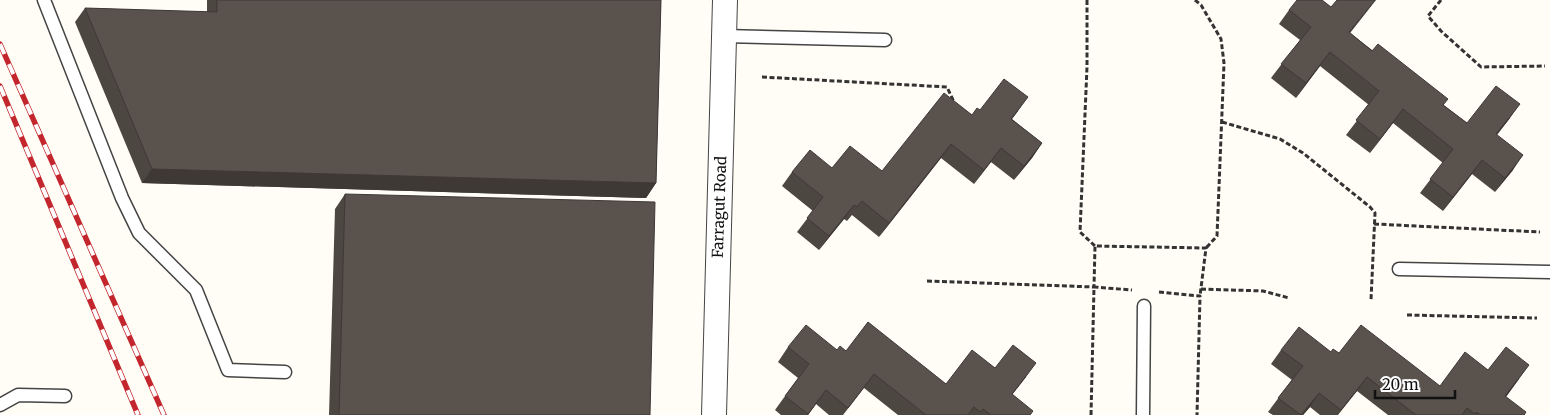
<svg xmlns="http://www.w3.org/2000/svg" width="1550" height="415" font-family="Merriweather,serif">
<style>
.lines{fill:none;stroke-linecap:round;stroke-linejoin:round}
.service-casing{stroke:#444;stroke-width:15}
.minor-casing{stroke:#444;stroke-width:26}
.path{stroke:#333;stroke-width:3;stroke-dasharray:5 2.5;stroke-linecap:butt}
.service{stroke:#fff;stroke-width:12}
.minor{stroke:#fff;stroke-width:24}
.rail-casing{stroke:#c4262e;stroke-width:5.5}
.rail{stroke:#fff;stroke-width:4;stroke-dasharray:11;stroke-linecap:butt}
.wall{fill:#4d4742}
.shaded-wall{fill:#3f3936}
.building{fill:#5a524d;stroke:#3f3936}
.labels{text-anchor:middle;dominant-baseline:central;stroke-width:5;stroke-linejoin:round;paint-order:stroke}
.street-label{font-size:15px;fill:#111;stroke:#fff}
</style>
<rect width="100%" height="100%" fill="#fffdf5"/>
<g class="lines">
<g class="service-casing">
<path id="service" d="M 44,0 L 122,198 L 139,233 L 196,290 L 228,370 L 285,372
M 724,36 L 885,40
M 1399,269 L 1550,272
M 0,405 L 18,395 L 65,396
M 1143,415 L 1144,306"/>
</g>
<g class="minor-casing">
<path id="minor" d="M 714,415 L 725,0"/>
</g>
<path class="path" d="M 1087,0 L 1087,67 L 1080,232 L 1095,246
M 1195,0 L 1201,5 L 1221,39 L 1224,63 L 1217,236 L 1206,248
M 1441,0 L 1428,16 L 1441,31 L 1481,67 L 1545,66
M 762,77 L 947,87 L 954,102
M 1222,122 L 1280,139 L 1303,153 L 1370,207 L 1375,213 L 1371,300
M 1374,224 L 1540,232
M 927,281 L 1094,287 L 1095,246 L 1206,248 L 1200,296
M 1201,289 L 1263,291 L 1289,298
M 1159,292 L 1200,296 L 1197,415
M 1407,315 L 1537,318
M 1091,415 L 1094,287 L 1132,290"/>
<use href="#service" class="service"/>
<use href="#minor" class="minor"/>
<g class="rail-casing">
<path id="rail" d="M 0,44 L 164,415
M 0,86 L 138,415"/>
</g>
<use href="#rail" class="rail"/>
</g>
<path class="wall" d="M 207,0 L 661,0 L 656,183 L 646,198 L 142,183 L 75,22 L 85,8 L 207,12 Z
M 1331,7 L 1350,33 L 1467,123 L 1510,118 L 1497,135 L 1513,170 L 1495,192 L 1472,174 L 1443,211 L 1420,193 L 1443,163 L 1393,123 L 1370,153 L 1346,135 L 1369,105 L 1320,66 L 1296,98 L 1271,78 L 1300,40 L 1279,24 L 1289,10 Z
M 980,110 L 1018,111 L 1012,119 L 1042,143 L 1032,158 L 1014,180 L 991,162 L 974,184 L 941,158 L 879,237 L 852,215 L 847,221 L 844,219 L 819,250 L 797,232 L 813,211 L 782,186 L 792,172 L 832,168 L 882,171 Z
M 345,194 L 650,415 L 329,415 L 335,209 Z
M 788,347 L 846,351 L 946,384 L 995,368 L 1026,377 L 1012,394 L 1030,415 L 898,415 L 864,388 L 843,415 L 829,415 L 816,404 L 808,415 L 781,415 L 775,410 L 798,378 L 778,362 Z
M 1281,350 L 1331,352 L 1339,353 L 1440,386 L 1488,370 L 1519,379 L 1506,397 L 1525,415 L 1388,415 L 1357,391 L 1338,415 L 1320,415 L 1310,407 L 1303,415 L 1273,415 L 1268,412 L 1292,380 L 1271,364 Z"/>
<path class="shaded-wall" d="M 1375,0 L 1376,0 L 1339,47 L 1349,32 Z
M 1330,52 L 1320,66 L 1296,98 L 1306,83 Z
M 1028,97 L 1018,111 L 1001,133 L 1011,119 Z
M 1520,104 L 1510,118 L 1486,148 L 1496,134 Z
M 1403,109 L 1393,123 L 1370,153 L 1380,139 Z
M 1042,143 L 1032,158 L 1014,180 L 1024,166 Z
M 951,144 L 941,158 L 879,237 L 889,223 Z
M 1001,148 L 991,162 L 974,184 L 984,170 Z
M 1523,155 L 1513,170 L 1495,192 L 1505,178 Z
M 1482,160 L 1472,174 L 1443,211 L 1453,197 Z
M 152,169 L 656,183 L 646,198 L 142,183 Z
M 854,205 L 844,219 L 819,250 L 829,236 Z
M 1036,363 L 1026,377 L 1002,408 L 1012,394 Z
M 1529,365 L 1519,379 L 1496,410 L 1505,396 Z
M 1367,377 L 1357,391 L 1337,415 L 1341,410 Z
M 826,390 L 816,404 L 808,415 L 807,415 Z
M 1319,393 L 1310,407 L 1303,415 L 1302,415 Z"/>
<path class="building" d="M 217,0 L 661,0 L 656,183 L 152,169 L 85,8 L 217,12 Z
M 1297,0 L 1322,0 L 1331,7 L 1337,0 L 1375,0 L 1349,32 L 1372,51 L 1378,44 L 1448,99 L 1443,105 L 1467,123 L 1496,86 L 1520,104 L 1496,134 L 1523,155 L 1505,178 L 1482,160 L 1453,197 L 1430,179 L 1453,149 L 1403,109 L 1380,139 L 1356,120 L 1379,91 L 1330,52 L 1306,83 L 1281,64 L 1311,27 L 1289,10 Z
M 1004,79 L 1028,97 L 1011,119 L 1042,143 L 1024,166 L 1001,148 L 984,170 L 951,144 L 889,223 L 862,201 L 857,207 L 854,205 L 829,236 L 807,218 L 823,197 L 792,172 L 810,150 L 832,168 L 850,146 L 882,171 L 944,93 L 972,115 L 977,108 L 980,110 Z
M 345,194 L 655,202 L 650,415 L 339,415 Z
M 868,322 L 946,384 L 972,350 L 995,368 L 1013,345 L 1036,363 L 1012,394 L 1033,411 L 1030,415 L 991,415 L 983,409 L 980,412 L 974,407 L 968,415 L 926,415 L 874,374 L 848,408 L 826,390 L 808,414 L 785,396 L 809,364 L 788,347 L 806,325 L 837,350 L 840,346 L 846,351 Z
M 1361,325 L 1440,386 L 1465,352 L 1488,370 L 1506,347 L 1529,365 L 1505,396 L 1526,412 L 1524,415 L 1481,415 L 1476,412 L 1475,414 L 1467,408 L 1462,415 L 1416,415 L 1367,377 L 1341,410 L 1319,393 L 1301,415 L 1278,398 L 1303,366 L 1281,350 L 1299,327 L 1331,352 L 1333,349 L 1339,353 Z"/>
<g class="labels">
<g class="street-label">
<text transform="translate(719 207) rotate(-88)">Farragut Road</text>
</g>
</g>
<path d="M1375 390v8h80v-8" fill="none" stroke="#111111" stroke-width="2.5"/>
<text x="1382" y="390" font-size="15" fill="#111111" stroke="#ffffff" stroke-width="4" paint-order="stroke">20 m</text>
</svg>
